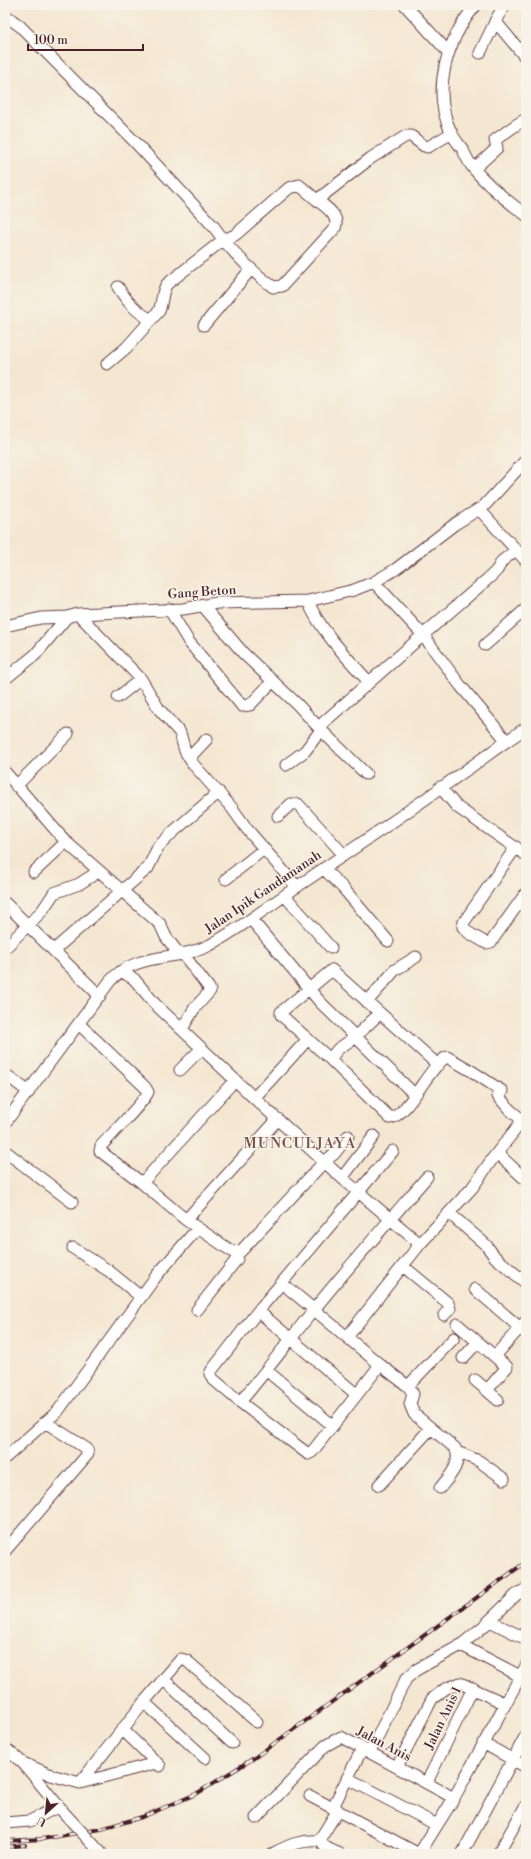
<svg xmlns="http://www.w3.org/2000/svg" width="531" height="1859" font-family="'Libre Bodoni',serif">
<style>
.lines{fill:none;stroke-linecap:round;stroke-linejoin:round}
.minor-casing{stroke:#643d44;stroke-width:13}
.minor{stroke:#fff;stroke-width:11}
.rail-casing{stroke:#4a1f2b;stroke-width:4}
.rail{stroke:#f7f3e8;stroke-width:2.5;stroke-dasharray:8;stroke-linecap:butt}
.minor-bridge-casing{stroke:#643d44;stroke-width:13;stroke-linecap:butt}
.minor-bridge{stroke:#fff;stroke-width:11}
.labels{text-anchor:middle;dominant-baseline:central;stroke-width:3;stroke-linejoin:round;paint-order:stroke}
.street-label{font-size:13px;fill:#4a1f2b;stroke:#f7f3e8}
.quarter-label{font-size:15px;letter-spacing:1px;fill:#7a4f4e;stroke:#f7f3e8}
</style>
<rect width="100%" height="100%" fill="#f7f3e8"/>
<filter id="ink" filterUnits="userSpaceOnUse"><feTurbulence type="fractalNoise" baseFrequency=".025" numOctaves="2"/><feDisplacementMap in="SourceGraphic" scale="8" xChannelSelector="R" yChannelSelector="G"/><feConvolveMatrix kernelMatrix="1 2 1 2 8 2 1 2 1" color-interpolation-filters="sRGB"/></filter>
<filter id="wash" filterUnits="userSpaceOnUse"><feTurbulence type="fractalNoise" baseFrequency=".012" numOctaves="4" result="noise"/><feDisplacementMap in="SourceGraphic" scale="16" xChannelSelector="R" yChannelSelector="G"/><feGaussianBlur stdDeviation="0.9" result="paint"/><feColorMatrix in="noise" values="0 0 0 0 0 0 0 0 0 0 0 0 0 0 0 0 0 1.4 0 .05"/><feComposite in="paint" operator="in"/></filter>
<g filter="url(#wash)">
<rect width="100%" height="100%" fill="#f4e7d1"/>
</g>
<g filter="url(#ink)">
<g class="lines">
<g class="minor-casing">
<path id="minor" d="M 405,5 L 448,52
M 476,5 C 447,39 431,90 451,132 C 454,139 459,144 463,150 C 466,157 469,163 474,169 C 489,187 507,201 526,215
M 5,15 L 20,26 L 135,142 L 214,227 C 230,250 250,270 273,287 L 282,286 L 335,228 C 340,216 326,207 317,200
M 495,21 L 526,58
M 480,53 L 498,16 L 505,5
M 474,169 L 497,148 L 495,140 L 516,125 L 526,119
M 118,287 C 127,302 136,311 151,320
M 204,325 L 251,269
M 107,364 L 126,348 L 159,311 C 163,302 161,292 167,284 L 223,240 L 235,235 L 289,188 L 299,185 L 317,200 L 371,158 L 406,136 L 411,136 L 424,146 L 428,147 L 452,133
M 479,509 L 484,506 L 526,460
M 374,582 L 423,635 L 490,577 L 497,570 L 502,561 L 516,550
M 308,601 C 318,628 349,660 369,682
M 203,606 L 244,654 L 297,704 L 321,730 L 321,726 L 324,722 L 340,708 L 423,635 L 460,685 L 506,740
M 169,609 L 189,642 L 242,706 L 250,705 L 273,681
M 78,614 L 141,679 L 159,709 L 180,733 L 185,751 L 193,764 L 232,808 L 247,829 L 297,887
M 5,626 L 41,618 L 67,617 L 78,614 L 183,609 L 217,603 L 308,601 L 354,590 L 374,582 L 396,569 L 455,524 L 479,509 L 526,561
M 485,645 L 526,609
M 5,679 L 35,655 L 67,617
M 118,697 L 141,679
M 189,758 L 207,739
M 286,765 L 305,751 L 321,730 L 366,774
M 5,772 L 66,842 L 160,924 L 166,937 L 179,954
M 16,786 L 68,734
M 440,787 L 457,807 L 526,855
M 278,816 L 291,804 L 298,804 L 344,855
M 516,847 L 464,922 L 463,927 L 469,933 L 486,943 L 491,942 L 526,893
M 324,869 L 343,888 L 388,941
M 34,872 L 66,842
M 226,879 L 264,849
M 285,896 L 331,948
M 5,903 L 100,996
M 251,919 L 320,1002 L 415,1095
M 5,948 L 42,911 L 54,893 L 79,884 L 98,872
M 54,950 L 148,868 L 158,847 L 173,832 L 219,792
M 121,971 L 134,979 L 155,1004 L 254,1098 L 342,1178 L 420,1244
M 367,1002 L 395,970 L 416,957
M 79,1024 L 145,1087 L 148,1092 C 146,1100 109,1137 101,1146 L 100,1151 L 142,1183 L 186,1220 L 233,1252 L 241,1251 L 324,1162 L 334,1154 L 348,1136
M 179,1027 L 185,1024 L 194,1009 L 210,991 L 209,988 L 183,954
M 330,1059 L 338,1049 L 354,1038 L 380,1013
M 438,1065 L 332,970 L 281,1012 L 281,1015 L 330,1059 L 390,1118 C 408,1116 430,1064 447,1057 L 470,1070 L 502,1091 L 498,1096 L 510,1110 L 526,1123
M 180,1070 L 201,1049
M 5,1074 L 29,1092
M 254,1098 L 308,1039
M 5,1123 L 110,981 C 137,951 177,962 210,945 C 241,928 269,906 298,886 C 353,849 408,812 462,773 C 484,758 504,742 526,728
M 5,1151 L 72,1202
M 497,1153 L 526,1180
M 342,1178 L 374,1136
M 142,1183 L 235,1080
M 449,1213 L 486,1245 L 495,1257 L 526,1283
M 186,1220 L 278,1119
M 73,1248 L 109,1271 L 141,1297
M 403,1266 L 448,1303 L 450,1309 L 444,1315
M 282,1283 L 378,1363 L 377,1369 L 312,1452 L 308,1454 L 240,1402 C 265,1373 288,1342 312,1312 C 349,1266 388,1222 427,1177
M 475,1289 L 526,1333
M 197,1310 L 237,1259 L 238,1253
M 258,1311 L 356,1394
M 457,1324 L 507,1367 L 487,1390
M 347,1337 L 420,1244 L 472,1188 L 493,1158 L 523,1120
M 495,1356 L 526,1321
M 463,1358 L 478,1342
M 378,1363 L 409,1387 L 413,1394 L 410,1404 L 414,1414 L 455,1448 C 463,1463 449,1477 440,1488
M 266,1370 L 332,1425
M 475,1380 L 498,1400
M 408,1386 L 454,1338
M 240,1402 L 213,1379 L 210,1374 L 212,1370 L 258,1311 L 393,1151
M 457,1452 L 479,1461 L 504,1479
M 5,1458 L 58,1411 L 157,1275 L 198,1228
M 379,1485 L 431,1428
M 5,1551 L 88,1454 L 87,1449 L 45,1422
M 488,1622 L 516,1595 L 526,1589
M 461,1645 L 520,1676
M 163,1679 L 232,1743
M 144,1702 L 205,1758
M 123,1730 L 160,1766
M 483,1743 L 526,1767
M 5,1748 L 23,1763 L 65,1814
M 370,1752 L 406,1679 L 416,1670 L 461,1645 L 490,1621 L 526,1639
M 23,1763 L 51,1775 L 80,1783 L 144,1702 L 181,1659 L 187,1661 L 257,1722
M 397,1767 L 432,1699 L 445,1689 L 460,1683 L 504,1703
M 347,1778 L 437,1825
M 427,1782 L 473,1688
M 80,1783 L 156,1763
M 310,1796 L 419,1854
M 333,1807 L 362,1749
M 338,1810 L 322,1836 C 319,1848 332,1850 340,1854
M 256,1818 L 325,1746 L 341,1737 L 454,1798
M 5,1823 L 30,1821 L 59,1806
M 272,1854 C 289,1845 302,1839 321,1841
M 419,1854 L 454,1798 L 526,1666
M 462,1854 L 526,1735
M 498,1854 L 526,1805"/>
</g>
<use href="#minor" class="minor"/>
<g class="rail-casing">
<path id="rail" d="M 5,1841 L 42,1839 L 101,1829 L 142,1817 L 196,1794 L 254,1758 L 526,1562
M 5,1847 L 25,1845"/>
</g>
<use href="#rail" class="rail"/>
<g class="minor-bridge-casing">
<path id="minor-bridge" d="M 65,1814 L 102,1854"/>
</g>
<use href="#minor-bridge" class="minor-bridge"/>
</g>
</g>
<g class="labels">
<g class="street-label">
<text transform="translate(202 592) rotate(-4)">Gang Beton</text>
<text transform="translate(263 892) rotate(-34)">Jalan Ipik Gandamanah</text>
<text transform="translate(443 1718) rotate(-64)">Jalan Anis 1</text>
<text transform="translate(384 1744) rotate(28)">Jalan Anis</text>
</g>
<g class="quarter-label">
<text x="300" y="1143">MUNCULJAYA</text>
</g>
</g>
<rect width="531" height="1859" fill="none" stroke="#f7f3e8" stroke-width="20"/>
<g transform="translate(46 1813) rotate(207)" stroke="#f7f3e8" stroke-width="3" paint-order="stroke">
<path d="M0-3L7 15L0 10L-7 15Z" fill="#4a1f2b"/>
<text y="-6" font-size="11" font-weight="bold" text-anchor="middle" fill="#4a1f2b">U</text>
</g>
<path d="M28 44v6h115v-6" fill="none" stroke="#4a1f2b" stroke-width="2"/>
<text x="34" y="44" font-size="12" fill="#4a1f2b" stroke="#f7f3e8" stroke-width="3" paint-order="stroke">100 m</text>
</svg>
